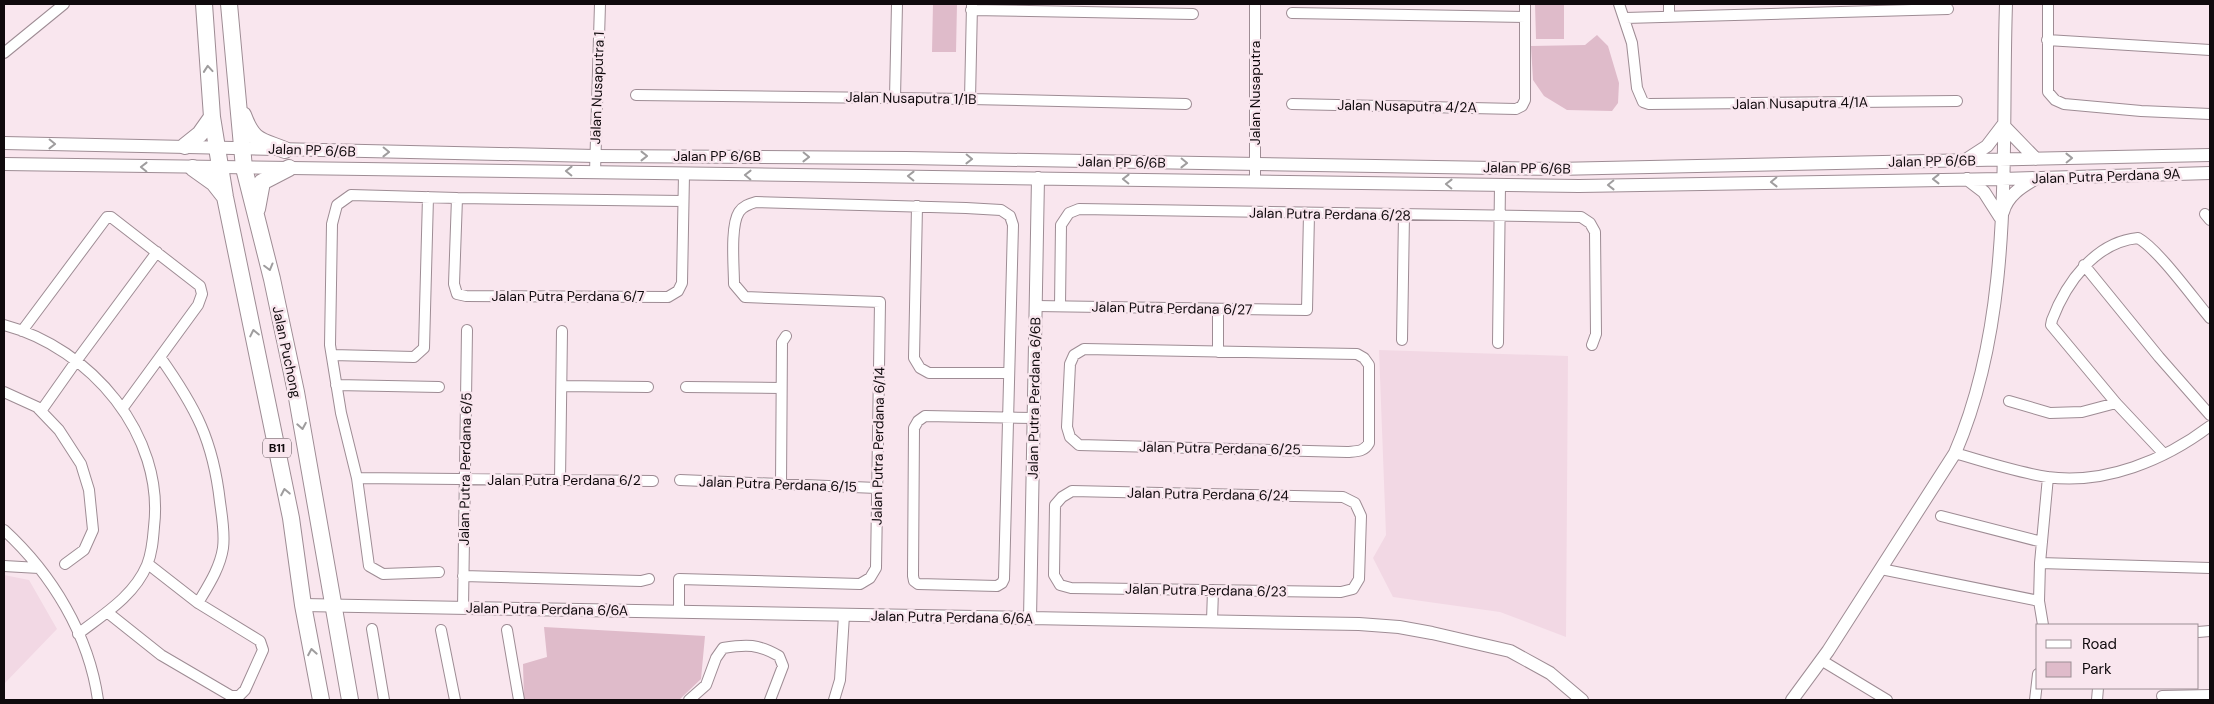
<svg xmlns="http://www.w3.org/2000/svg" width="2214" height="704" font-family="'DM Sans',sans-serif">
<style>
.built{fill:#f2d8e4}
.green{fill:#dfbbca}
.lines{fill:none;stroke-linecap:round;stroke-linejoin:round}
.minor-casing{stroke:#9e8c94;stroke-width:12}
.tertiary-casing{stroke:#9e8c94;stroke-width:14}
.primary-casing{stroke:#9e8c94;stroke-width:18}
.minor{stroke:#fff;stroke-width:10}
.tertiary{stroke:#fff;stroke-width:12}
.primary{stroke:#fff;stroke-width:16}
.oneway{stroke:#9f9d9e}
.labels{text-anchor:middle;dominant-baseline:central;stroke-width:5;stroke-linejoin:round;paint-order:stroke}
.shield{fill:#f9e6ee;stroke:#564c50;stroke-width:1}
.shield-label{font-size:12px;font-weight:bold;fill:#100a0d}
.street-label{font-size:14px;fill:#100a0d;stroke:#f9e6ee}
</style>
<rect width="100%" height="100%" fill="#f9e6ee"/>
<path class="built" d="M 1379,350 L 1568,356 L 1566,637 L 1500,612 L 1393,597 L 1373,558 L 1386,535 Z
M 4,575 L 29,580 L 57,629 L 4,684 Z"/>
<path class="green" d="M 933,4 L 957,4 L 956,52 L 932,52 Z
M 1535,4 L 1564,4 L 1564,39 L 1536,39 Z
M 1597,35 L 1608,46 L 1619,83 L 1618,103 L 1612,111 L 1567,110 L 1544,96 L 1533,80 L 1531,46 L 1585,45 Z
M 544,627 L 705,636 L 701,679 L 679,700 L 524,700 L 523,664 L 547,657 Z"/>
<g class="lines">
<g class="minor-casing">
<path id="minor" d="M 1255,4 L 1255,182
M 1619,4 L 1632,43 L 1637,88 L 1643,102 L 1649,104 L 1957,101
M 1669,4 L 1669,16
M 2048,4 L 2048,92 L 2055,100 L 2064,104 L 2141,111 L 2210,114
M 971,10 L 1193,14
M 1292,13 L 1525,17
M 1625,18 L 1948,9
M 2047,40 L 2210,50
M 4,53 L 64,4
M 636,95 L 970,99 L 1186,104
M 895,98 L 897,4
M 970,99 L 972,5
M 1292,104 L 1516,109 L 1522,106 L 1525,100 L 1525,4
M 595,172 L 600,4
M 683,201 L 457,198 L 454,284 L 457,294 L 466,296 L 668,297 L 678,291 L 682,283 L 684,174
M 917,206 L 914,358 L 920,368 L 929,373 L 1009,373
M 2205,214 L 2210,220
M 2084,265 L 2159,357 L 2210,415
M 1036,306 L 1307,310 L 1309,214
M 1060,306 L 1061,225 L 1069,213 L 1079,209 L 1581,217 L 1590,223 L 1595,232 L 1596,334 L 1592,345
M 4,325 C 91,348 165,435 154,527 C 153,540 152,553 147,565 C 134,596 104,614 78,634
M 22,331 L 107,217 L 111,217 L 200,286 L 202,294 L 198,305 L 122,409
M 1402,340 L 1404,215
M 1498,343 L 1500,185
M 1084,349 L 1357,354 L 1364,358 L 1369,365 L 1369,443 C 1364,452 1357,451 1347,452 L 1079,445 L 1070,437 L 1067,427 L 1070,364 L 1074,355 Z
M 1218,352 L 1218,309
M 332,355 L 414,357 L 424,348 L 428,197
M 160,357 C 196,408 213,440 220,502 C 222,517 225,533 223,548 C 220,568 208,586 198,603
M 336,385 L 439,387
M 562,386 L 648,387
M 686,387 L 781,388
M 4,392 L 37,407 L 59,430 L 81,464 L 89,490 L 93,530 L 84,550 L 65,564
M 2009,401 L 2050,413 L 2082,412 L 2116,403
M 41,411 L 77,360 L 157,252
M 1955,453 C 1985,462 2016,472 2047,477 C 2105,485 2165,460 2210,426
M 2164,454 L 2116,403 L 2051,325 L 2052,320 C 2066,283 2095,242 2138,238 C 2158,249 2193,298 2210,318
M 357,478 L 653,481
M 560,480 L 562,331
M 680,480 L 877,488
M 781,484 L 782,342 L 786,336
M 1072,491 L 1343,497 L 1355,503 L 1361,516 L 1359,579 L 1353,589 L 1341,592 L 1071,588 L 1060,585 L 1054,575 L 1055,505 L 1062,497 Z
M 1941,516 L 2042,542
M 4,530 C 52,574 89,635 98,700
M 2040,563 L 2210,568
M 4,566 L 39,568
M 1881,569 L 2039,601
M 439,572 L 383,574 L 369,566 L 357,478 L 341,413 L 330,345 L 332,224 L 337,205 L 351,195 L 457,198
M 463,576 L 641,581 L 649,579
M 463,608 L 467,330
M 107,612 L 161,655 L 231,696 L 239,696 L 245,690 L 263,650 L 260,641 L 198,603 L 148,564
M 679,612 L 679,579 L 860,584 L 870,578 L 876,568 L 880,302 L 745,297 L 734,284 C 734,267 730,226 739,212 C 743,206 749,204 756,202 L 966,208 L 1001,210 L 1010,216 L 1013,225 L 1004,579 L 1002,583 L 997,586 L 918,584 L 914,581 L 913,576 L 914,428 L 918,421 L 925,416 L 1034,418
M 1212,621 L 1213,590
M 2043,625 L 2039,601 L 2040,563 L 2048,477
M 372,629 L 384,700
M 441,630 L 455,700
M 507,630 L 519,700
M 2198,632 L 2210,631
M 1821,660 L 1887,700
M 2162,696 L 2210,695
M 689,700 L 706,685 L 716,658 L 723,648 C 747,644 758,644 779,656 L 783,666 L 770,700
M 834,700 L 840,680 L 844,615
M 2035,700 L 2038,674
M 2097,700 L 2098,688"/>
</g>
<g class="tertiary-casing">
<path id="tertiary" d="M 2003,125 L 2036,159
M 4,143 L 595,156 L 906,158 L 1555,169 L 2210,155
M 1967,159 L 1987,146 L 2003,125
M 4,164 L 1579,186 L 2002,179 L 2210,173
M 1967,179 L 1984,192 L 2000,217
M 2003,212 C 2007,196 2021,187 2035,179
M 303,605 L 1359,624 L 1399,627 L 1432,633 L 1510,651 L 1550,673 L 1582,700
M 1030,619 L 1038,178
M 1792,700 L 1828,651 L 1955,453 C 2015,314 2001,152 2006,4"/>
</g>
<g class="primary-casing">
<path id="primary" d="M 204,4 L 212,117 L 225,197 L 291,518 L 303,605 L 321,700
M 229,4 L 244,168 L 272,279 L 296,392 L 350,700
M 243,115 C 253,142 260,140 285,150
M 185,146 L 200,134 L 212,117
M 193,168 L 214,183 L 225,197
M 257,209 L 262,182 L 289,168"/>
</g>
<use href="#minor" class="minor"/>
<use href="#tertiary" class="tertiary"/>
<use href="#primary" class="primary"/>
</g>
<defs><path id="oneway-chevron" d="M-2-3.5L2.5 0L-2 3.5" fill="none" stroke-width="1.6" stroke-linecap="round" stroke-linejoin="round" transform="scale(1.25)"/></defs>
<g class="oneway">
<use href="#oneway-chevron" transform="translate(208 69) rotate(-95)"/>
<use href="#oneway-chevron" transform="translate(52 144) rotate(1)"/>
<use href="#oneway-chevron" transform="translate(386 152) rotate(1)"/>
<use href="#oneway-chevron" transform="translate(644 156)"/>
<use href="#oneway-chevron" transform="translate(806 157) rotate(1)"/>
<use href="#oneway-chevron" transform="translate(2069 158) rotate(-1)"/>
<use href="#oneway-chevron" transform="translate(969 159) rotate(1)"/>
<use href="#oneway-chevron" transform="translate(1184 163) rotate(1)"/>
<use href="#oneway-chevron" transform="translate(144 167) rotate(-179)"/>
<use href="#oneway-chevron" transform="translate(569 171) rotate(-179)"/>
<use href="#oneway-chevron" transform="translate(748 175) rotate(-179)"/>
<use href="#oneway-chevron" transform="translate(911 176) rotate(-179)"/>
<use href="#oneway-chevron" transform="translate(1126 179) rotate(-179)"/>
<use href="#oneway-chevron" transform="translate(1936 179) rotate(-180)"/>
<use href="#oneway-chevron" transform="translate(1774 182) rotate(179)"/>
<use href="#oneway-chevron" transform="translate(1449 184) rotate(-179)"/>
<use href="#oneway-chevron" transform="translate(1611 185) rotate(179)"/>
<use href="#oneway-chevron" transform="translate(269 267) rotate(75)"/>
<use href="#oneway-chevron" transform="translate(254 333) rotate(-102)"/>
<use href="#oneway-chevron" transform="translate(302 426) rotate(80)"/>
<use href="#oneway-chevron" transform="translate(285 492) rotate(-101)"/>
<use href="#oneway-chevron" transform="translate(312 652) rotate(-100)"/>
</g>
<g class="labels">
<rect class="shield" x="263" y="438.5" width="28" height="19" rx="4"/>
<g class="shield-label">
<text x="277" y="448">B11</text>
</g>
<g class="street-label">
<text transform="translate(597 88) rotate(-88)">Jalan Nusaputra 1</text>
<text transform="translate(1255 93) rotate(-90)">Jalan Nusaputra</text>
<text transform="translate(911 98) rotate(1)">Jalan Nusaputra 1/1B</text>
<text transform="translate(1800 103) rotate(-1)">Jalan Nusaputra 4/1A</text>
<text transform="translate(1407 106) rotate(1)">Jalan Nusaputra 4/2A</text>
<text transform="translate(312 150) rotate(2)">Jalan PP 6/6B</text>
<text x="717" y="156">Jalan PP 6/6B</text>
<text transform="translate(1932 161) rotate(-1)">Jalan PP 6/6B</text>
<text transform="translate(1122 162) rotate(1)">Jalan PP 6/6B</text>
<text transform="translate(1527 168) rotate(1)">Jalan PP 6/6B</text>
<text transform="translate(2106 176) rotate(-2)">Jalan Putra Perdana 9A</text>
<text transform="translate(1330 214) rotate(1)">Jalan Putra Perdana 6/28</text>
<text x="568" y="296">Jalan Putra Perdana 6/7</text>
<text transform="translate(1172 308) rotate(1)">Jalan Putra Perdana 6/27</text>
<text transform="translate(287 352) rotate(78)">Jalan Puchong</text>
<text transform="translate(1034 398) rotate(-89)">Jalan Putra Perdana 6/6B</text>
<text transform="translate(878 446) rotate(-89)">Jalan Putra Perdana 6/14</text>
<text transform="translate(1220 448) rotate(1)">Jalan Putra Perdana 6/25</text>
<text transform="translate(465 469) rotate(-89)">Jalan Putra Perdana 6/5</text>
<text x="564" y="480">Jalan Putra Perdana 6/2</text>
<text transform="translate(778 484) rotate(2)">Jalan Putra Perdana 6/15</text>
<text transform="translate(1208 494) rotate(1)">Jalan Putra Perdana 6/24</text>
<text transform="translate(1206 590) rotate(1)">Jalan Putra Perdana 6/23</text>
<text transform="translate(547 609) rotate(1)">Jalan Putra Perdana 6/6A</text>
<text transform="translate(952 617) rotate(1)">Jalan Putra Perdana 6/6A</text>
</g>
</g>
<rect width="2214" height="704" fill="none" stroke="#100a0d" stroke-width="10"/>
<rect x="2036" y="624" width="162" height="65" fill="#f9e6ee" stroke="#9c8e94"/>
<rect x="2046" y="640" width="25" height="8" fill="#ffffff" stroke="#9c8e94"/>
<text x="2082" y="649" font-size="15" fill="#100a0d">Road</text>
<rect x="2046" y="662" width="25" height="15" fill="#dfbbca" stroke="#9c8e94"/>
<text x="2082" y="674" font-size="15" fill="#100a0d">Park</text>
</svg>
